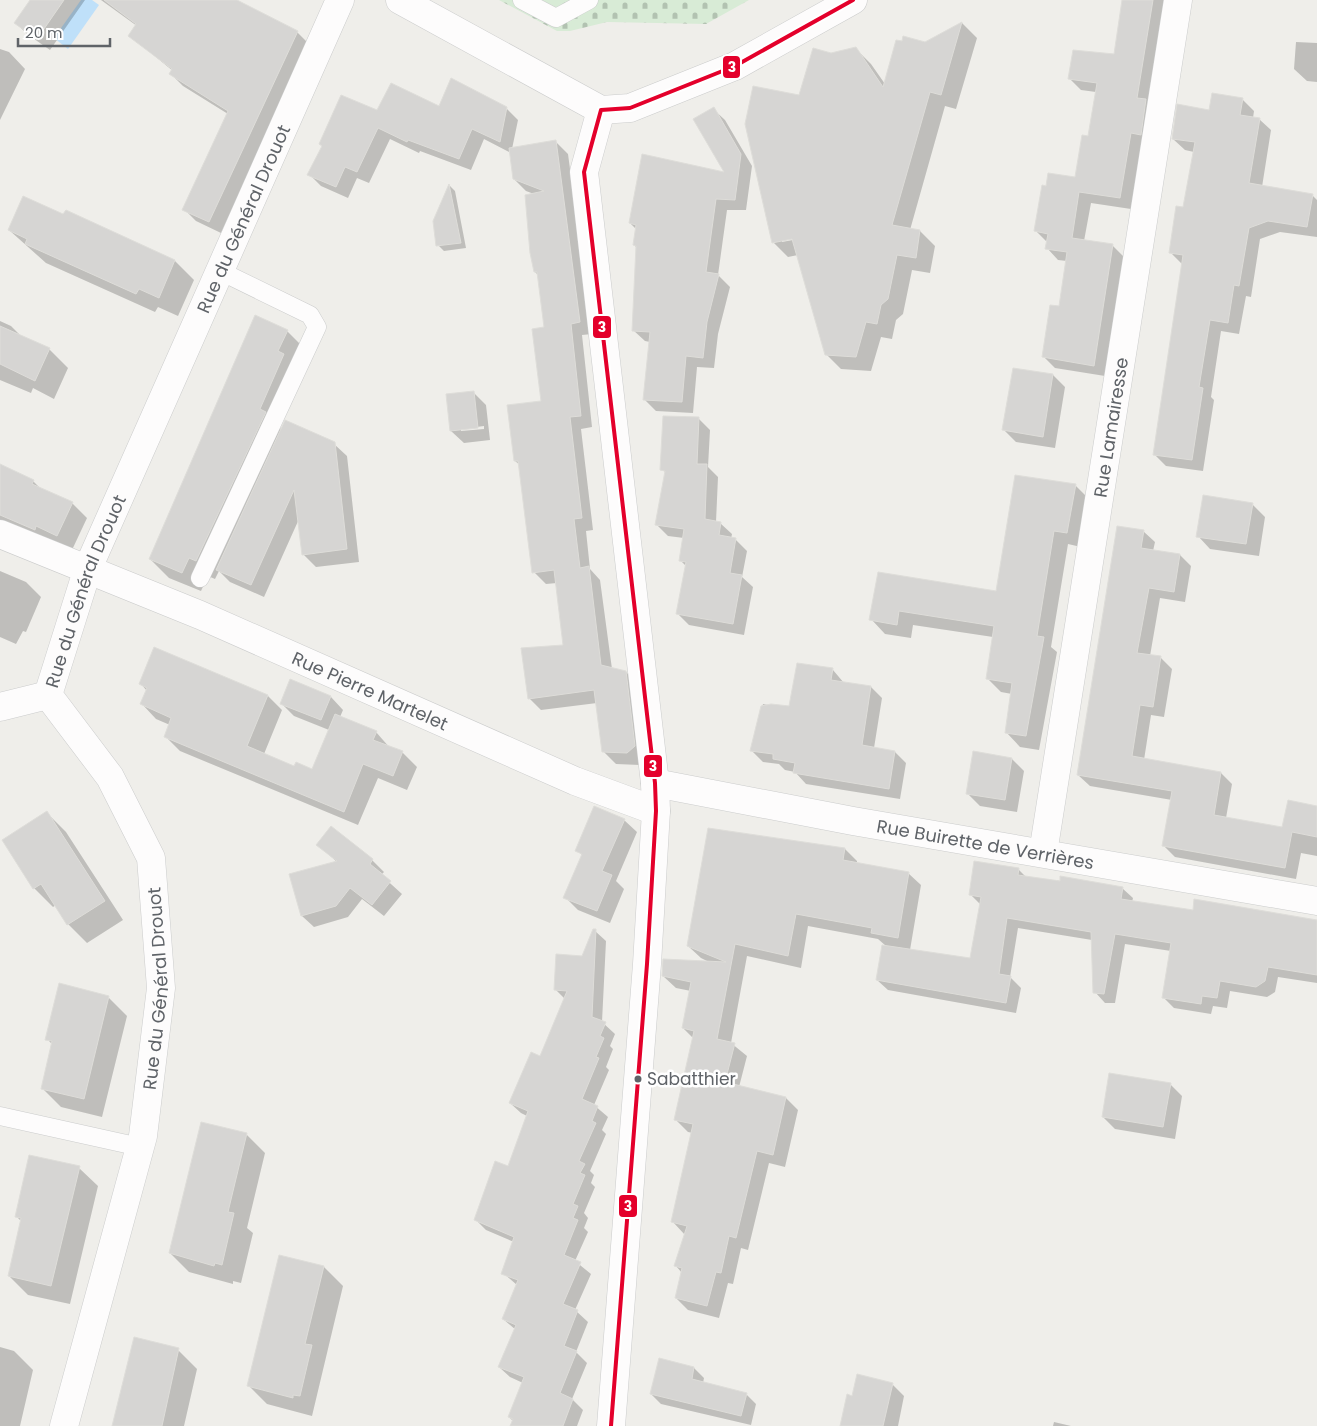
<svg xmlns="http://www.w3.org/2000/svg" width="1317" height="1426" font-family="Poppins,sans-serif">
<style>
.cemetery{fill:url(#cemetery-stones)}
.water{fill:#bfe0f9}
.shadow{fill:#0003;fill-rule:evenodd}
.building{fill:#d6d5d3;stroke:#deddd9}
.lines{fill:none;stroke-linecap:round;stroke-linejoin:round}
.lane-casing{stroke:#cbcccc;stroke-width:19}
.street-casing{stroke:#cbcccc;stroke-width:29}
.lane{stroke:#fdfcfc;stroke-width:18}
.street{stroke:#fdfcfc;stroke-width:28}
.bus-1-casing{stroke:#fff;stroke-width:8}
.bus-1{stroke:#e4002b;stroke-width:4}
.bus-dot{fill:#5f6368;stroke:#fff;stroke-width:2}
.labels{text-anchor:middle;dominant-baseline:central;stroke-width:5;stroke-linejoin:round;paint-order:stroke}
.bus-label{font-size:17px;fill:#5f6368;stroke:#fff;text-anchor:start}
.street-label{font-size:18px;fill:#5f6368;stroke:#fff}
.line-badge{stroke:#fff;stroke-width:2}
.badge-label{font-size:14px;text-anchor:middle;font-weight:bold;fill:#fff}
</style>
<defs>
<pattern id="cemetery-stones" width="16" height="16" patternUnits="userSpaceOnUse" patternTransform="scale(1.25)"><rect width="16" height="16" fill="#d8ebd6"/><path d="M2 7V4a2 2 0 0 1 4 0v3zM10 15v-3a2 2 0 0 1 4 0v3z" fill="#b2c2b1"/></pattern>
</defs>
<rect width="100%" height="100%" fill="#efeeea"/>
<path class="cemetery" d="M 499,0 L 749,0 L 706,24 L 607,22 L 570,31 L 557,31 Z"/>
<path class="water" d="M 81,0 L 92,0 L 99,5 L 68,49 L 54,38 Z"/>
<path class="shadow" d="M 32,0 L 85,0 L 50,50 L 27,34 L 16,23 Z
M 101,0 L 235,0 L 297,32 L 309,44 L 221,233 L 196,221 L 184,209 L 228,114 L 183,86 L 171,74 L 173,71 L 129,35 L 137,26 Z
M 1124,0 L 1165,0 L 1131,209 L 1091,203 L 1084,241 L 1112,245 L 1124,257 L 1105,376 L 1055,368 L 1044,357 L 1060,308 L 1067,261 L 1058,260 L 1047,248 L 1048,243 L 1036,231 L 1076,178 L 1089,138 L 1096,92 L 1081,90 L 1070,79 L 1115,56 Z
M 962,23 L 977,38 L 956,109 L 945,106 L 910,230 L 920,231 L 935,246 L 930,273 L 912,270 L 903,314 L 896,320 L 892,339 L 881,337 L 871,371 L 841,369 L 826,354 L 798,255 L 788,257 L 773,242 L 800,97 L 831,54 L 856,49 L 871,64 L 885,84 L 925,44 ZM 782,239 L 798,239 L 782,242 Z
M 1296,42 L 1317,43 L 1317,82 L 1307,81 L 1294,69 Z
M 0,49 L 9,52 L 25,69 L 0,120 Z
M 1242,99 L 1254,111 L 1253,118 L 1259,119 L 1271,130 L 1262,187 L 1312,195 L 1317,200 L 1317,237 L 1280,232 L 1260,239 L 1251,297 L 1246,296 L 1239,334 L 1221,331 L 1211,397 L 1214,400 L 1203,471 L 1166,466 L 1154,454 L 1182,264 L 1170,252 L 1184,209 L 1194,152 L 1185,150 L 1173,139 L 1210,111 Z
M 439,108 L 506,108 L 518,120 L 512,149 L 556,142 L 568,154 L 592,334 L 582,335 L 592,427 L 581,429 L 593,530 L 586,531 L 590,569 L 600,580 L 612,669 L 626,672 L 638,684 L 640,765 L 616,764 L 604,752 L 597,703 L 541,710 L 529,698 L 565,646 L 557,583 L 546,584 L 534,572 L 520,465 L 515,461 L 542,402 L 545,328 L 539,276 L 535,272 L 534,194 L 526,191 L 514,179 L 511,153 L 484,139 L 471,170 L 420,151 L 419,153 L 390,139 L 369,183 L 357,178 L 348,198 L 321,186 L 309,174 L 378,111 Z
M 713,109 L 725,120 L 752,166 L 746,210 L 727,210 L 718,275 L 730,287 L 718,334 L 714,368 L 697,367 L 693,413 L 656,411 L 645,400 L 650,342 L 645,341 L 633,330 L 637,248 L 634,245 L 637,230 L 630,223 L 727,174 Z
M 450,186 L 455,191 L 466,248 L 444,251 L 438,245 L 435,225 Z
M 66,212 L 175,261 L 194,280 L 178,316 L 158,307 L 155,312 L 46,263 L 9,230 L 64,216 Z
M 0,321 L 11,326 L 23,338 L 49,349 L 68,368 L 54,399 L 33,388 L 31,393 L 0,380 Z
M 287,331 L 306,350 L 279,427 L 282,430 L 334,444 L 347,456 L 359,562 L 316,567 L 303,554 L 299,519 L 264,597 L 230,582 L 219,571 L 215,579 L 208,576 L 201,591 L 169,578 L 150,559 Z
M 1053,375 L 1065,387 L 1055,448 L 1016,442 L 1004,430 Z
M 473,392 L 486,405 L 490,440 L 464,443 L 451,431 ZM 484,426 L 484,429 L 461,431 L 461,429 Z
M 698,418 L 710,430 L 708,467 L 718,477 L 716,522 L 720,523 L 732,534 L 731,539 L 735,539 L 747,551 L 742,577 L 753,587 L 744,635 L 689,625 L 677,613 L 686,566 L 681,561 L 684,538 L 668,536 L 657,525 L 666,473 L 662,469 Z
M 0,466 L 33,481 L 42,490 L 72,503 L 87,518 L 72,550 L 51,540 L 50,544 L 0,545 Z
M 1075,485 L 1089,499 L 1081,547 L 1068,544 L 1051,647 L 1057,652 L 1039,750 L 1020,747 L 1006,732 L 1012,694 L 1001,692 L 987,678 L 993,637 L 913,625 L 911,638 L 885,634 L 871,619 L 879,574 L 997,593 Z
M 1252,504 L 1265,517 L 1259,556 L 1210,549 L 1198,536 Z
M 1143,531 L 1155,542 L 1153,551 L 1180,555 L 1191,566 L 1185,602 L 1160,598 L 1150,656 L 1161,658 L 1172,669 L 1164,717 L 1151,715 L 1144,760 L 1221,773 L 1232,784 L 1226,818 L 1283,828 L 1317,807 L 1317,856 L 1301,853 L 1296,879 L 1175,857 L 1164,846 L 1172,800 L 1090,786 L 1078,775 Z
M 0,571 L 26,582 L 41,597 L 26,632 L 23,631 L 16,644 L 0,637 Z
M 833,670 L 844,683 L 871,687 L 882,698 L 874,748 L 895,752 L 906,763 L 900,799 L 806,784 L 795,772 L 785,770 L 779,764 L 763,762 L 751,750 L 763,704 L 790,710 Z
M 141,684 L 268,696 L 282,710 L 264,754 L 295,767 L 313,771 L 329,730 L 294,716 L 281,703 L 331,697 L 343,710 L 340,717 L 376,732 L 390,748 L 402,752 L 417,767 L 407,790 L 378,778 L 358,825 L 180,751 L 166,737 L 170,725 L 156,719 L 142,704 L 147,691 Z
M 1012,759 L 1024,771 L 1017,812 L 980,806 L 967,793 Z
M 47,813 L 66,832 L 123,920 L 87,943 L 68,924 L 56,905 L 53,907 L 34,888 L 4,840 Z
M 624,820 L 637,832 L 616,881 L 624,889 L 610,923 L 578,910 L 565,897 L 583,856 L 577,850 Z
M 318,845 L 372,860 L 384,872 L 381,875 L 402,894 L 384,916 L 362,899 L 348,917 L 314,927 L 302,916 L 290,875 L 337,862 Z
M 845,849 L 857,861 L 857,864 L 908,873 L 921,885 L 910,950 L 971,959 L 981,905 L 970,894 L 1018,869 L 1026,877 L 1122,888 L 1133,898 L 1132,902 L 1194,912 L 1317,922 L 1317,983 L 1278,977 L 1275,992 L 1267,997 L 1230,991 L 1227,1008 L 1213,1006 L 1211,1014 L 1174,1008 L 1163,997 L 1171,951 L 1125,944 L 1115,1003 L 1105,1003 L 1095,992 L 1092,940 L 1018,928 L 1010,977 L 1021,988 L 1016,1013 L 888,990 L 877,980 L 886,946 L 878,939 L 808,926 L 801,968 L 747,956 L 731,1043 L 747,1056 L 739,1087 L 786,1098 L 798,1110 L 785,1167 L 769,1163 L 748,1250 L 741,1248 L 733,1284 L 728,1283 L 719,1318 L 688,1310 L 676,1298 L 682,1273 L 676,1266 L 685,1235 L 673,1222 L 693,1133 L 688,1132 L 676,1120 L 694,1039 L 683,1028 L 691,991 L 676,988 L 663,976 L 709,962 L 701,958 L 688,946 Z
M 595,931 L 606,941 L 602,1022 L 615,1034 L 610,1046 L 613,1049 L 606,1067 L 609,1070 L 594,1105 L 608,1117 L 602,1130 L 606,1134 L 590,1171 L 594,1175 L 591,1183 L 595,1187 L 584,1213 L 588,1218 L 584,1228 L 588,1232 L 575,1261 L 591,1274 L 575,1310 L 588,1322 L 576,1352 L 587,1363 L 572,1399 L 583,1410 L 577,1426 L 511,1426 L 513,1421 L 509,1417 L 523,1383 L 510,1377 L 499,1367 L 516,1330 L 503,1319 L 517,1285 L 503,1273 L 514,1242 L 486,1230 L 476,1220 L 508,1168 L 527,1116 L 521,1113 L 510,1103 L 540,1057 L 565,999 L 555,989 L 582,957 Z
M 108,997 L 127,1016 L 102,1117 L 61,1107 L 42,1088 L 53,1045 L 47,1039 Z
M 1170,1084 L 1182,1096 L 1175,1139 L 1115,1129 L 1103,1117 Z
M 246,1134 L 265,1153 L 247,1228 L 253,1233 L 241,1283 L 233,1281 L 233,1284 L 189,1272 L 170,1253 Z
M 79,1168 L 98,1186 L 70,1304 L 28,1295 L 9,1276 L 22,1222 L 16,1216 Z
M 280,1257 L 324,1267 L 343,1286 L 312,1416 L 267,1404 L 248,1385 Z
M 0,1347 L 14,1351 L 33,1370 L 20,1426 L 0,1426 Z
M 178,1350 L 197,1369 L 184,1426 L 114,1426 Z
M 694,1368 L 704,1378 L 703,1383 L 746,1394 L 756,1404 L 751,1425 L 661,1404 L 651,1394 Z
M 892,1384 L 904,1396 L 898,1426 L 845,1426 L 853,1398 Z
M 1054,1422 L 1071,1426 L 1053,1426 Z"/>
<path class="building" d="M 30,0 L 64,0 L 37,39 L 14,23 Z
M 104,0 L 237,0 L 298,31 L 209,222 L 182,210 L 228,111 L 169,74 L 172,69 L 128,36 L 136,24 Z
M 1122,0 L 1153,0 L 1137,98 L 1146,99 L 1141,135 L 1131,133 L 1120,198 L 1079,192 L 1072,238 L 1113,244 L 1094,366 L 1042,357 L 1050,305 L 1059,306 L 1067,252 L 1045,249 L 1048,234 L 1034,231 L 1042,185 L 1046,186 L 1048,173 L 1075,177 L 1082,135 L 1088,136 L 1097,83 L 1068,79 L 1073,50 L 1114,54 Z
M 962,22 L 941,95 L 930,92 L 892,225 L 920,230 L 916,258 L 897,255 L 888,299 L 881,305 L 877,324 L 866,322 L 856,357 L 825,355 L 792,239 L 772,243 L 745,124 L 753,86 L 799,95 L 813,48 L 831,53 L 856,47 L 883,87 L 896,40 L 902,41 L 903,36 L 925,42 Z
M 451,78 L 507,107 L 500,142 L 472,129 L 459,159 L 408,140 L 407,142 L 378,128 L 357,172 L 345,167 L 336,187 L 307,175 L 322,146 L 319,144 L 341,95 L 377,110 L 391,83 L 439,106 Z
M 1212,93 L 1243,98 L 1240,115 L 1260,118 L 1249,183 L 1313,194 L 1307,227 L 1268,221 L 1249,228 L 1239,286 L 1234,285 L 1228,323 L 1210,320 L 1199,387 L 1203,388 L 1192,460 L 1153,455 L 1183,255 L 1169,253 L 1176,206 L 1183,207 L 1195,142 L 1172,139 L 1177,104 L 1209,110 Z
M 714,107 L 741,154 L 735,200 L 716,199 L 706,272 L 719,274 L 707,322 L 703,358 L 686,356 L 682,402 L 643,400 L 650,332 L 632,331 L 636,246 L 633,245 L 636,225 L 629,223 L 642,154 L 724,172 L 693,119 Z
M 556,140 L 580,322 L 571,324 L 581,416 L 570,417 L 582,518 L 574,519 L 580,568 L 589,566 L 601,665 L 626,671 L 635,746 L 627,753 L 602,752 L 594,690 L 528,699 L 521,648 L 563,645 L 554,570 L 532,573 L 518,461 L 514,461 L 507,405 L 541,401 L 532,329 L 544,327 L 537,272 L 534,272 L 530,253 L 525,195 L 544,191 L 513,179 L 509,148 Z
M 449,184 L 461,243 L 436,246 L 433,221 Z
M 23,196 L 63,214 L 66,210 L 175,260 L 159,298 L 139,289 L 136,294 L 25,244 L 27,239 L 8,230 Z
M 255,315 L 288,330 L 278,351 L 284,354 L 260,409 L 266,412 L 196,561 L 189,558 L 182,573 L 149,559 Z
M 0,326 L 50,348 L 35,381 L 0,364 Z
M 1013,368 L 1053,374 L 1043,437 L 1002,430 Z
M 474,391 L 478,428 L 450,431 L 446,394 Z
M 663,416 L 699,417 L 697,464 L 707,464 L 705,519 L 721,522 L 719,535 L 736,538 L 730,573 L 742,575 L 733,624 L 676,614 L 686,562 L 679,561 L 684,529 L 655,525 L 665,471 L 660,470 Z
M 285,420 L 335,442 L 347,549 L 302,555 L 294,490 L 251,585 L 216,570 Z
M 0,464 L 34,480 L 32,484 L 73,502 L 57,536 L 36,526 L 35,530 L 0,515 Z
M 1015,475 L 1076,484 L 1067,533 L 1054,531 L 1037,636 L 1044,637 L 1026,736 L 1005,733 L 1012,683 L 986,679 L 994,626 L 899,611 L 897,625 L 869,620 L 878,572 L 996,591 Z
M 1203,495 L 1253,503 L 1246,544 L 1196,537 Z
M 1117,526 L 1144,530 L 1141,548 L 1180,554 L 1174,592 L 1149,588 L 1137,653 L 1161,656 L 1153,707 L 1140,705 L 1132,756 L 1221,772 L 1214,815 L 1282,827 L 1288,800 L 1317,806 L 1317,837 L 1292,832 L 1285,868 L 1162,846 L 1172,791 L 1077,775 Z
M 154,647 L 268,695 L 247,746 L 294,766 L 296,762 L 312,769 L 335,714 L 377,731 L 373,740 L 403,751 L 393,776 L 363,764 L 344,812 L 164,737 L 171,718 L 140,704 L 147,688 L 139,684 Z
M 797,663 L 833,668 L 831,680 L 871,686 L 862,745 L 895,751 L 889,789 L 793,773 L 795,763 L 773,759 L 773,754 L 750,751 L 761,706 L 771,704 L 789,706 Z
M 290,679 L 331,696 L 321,720 L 280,704 Z
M 973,751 L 1012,758 L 1005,800 L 966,794 Z
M 594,806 L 625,819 L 602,871 L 612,875 L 597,911 L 563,898 L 582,854 L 575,851 Z
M 47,811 L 105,901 L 67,925 L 41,884 L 33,889 L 2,840 Z
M 331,826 L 373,859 L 370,864 L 391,881 L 372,905 L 350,888 L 336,906 L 301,916 L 289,874 L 337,861 L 316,845 Z
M 708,828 L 845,848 L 843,860 L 909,872 L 898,938 L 871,933 L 872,928 L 796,914 L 788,956 L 735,944 L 717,1039 L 735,1043 L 725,1082 L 786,1097 L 773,1155 L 757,1151 L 736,1238 L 729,1236 L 721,1273 L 716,1272 L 707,1306 L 675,1298 L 682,1268 L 674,1266 L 687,1226 L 671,1222 L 693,1124 L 674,1120 L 694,1031 L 682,1028 L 691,982 L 662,976 L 663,959 L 726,962 L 687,946 Z
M 974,861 L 1019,868 L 1018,875 L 1060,881 L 1060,876 L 1123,887 L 1121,899 L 1193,910 L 1194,899 L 1317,920 L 1317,975 L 1268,967 L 1265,981 L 1256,987 L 1220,981 L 1217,998 L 1202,996 L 1201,1004 L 1162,998 L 1171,943 L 1115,934 L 1104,994 L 1093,993 L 1091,932 L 1007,918 L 999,974 L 1011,976 L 1006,1003 L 876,980 L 882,945 L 970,958 L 981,897 L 969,895 Z
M 593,929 L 596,929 L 592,1017 L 606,1022 L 600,1036 L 604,1038 L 596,1057 L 599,1058 L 582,1099 L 598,1106 L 592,1121 L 596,1123 L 579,1161 L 585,1164 L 580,1173 L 585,1175 L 573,1204 L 578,1206 L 573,1218 L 578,1220 L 564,1255 L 581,1262 L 563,1304 L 578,1310 L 564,1346 L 577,1351 L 560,1393 L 573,1399 L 563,1426 L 510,1426 L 513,1419 L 508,1417 L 524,1377 L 498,1367 L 516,1325 L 502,1319 L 518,1280 L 501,1274 L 514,1237 L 474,1220 L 495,1161 L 508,1166 L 528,1111 L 509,1103 L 531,1052 L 540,1056 L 567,991 L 554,990 L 556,954 L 582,956 Z
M 59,983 L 109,996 L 84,1099 L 41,1089 L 52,1041 L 45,1040 Z
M 1109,1073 L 1171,1083 L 1163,1127 L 1102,1117 Z
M 201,1122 L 247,1133 L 228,1212 L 234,1213 L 222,1265 L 215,1263 L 214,1266 L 169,1253 Z
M 29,1155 L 80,1166 L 51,1286 L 8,1276 L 21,1218 L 15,1217 Z
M 279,1255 L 324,1266 L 305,1344 L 312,1345 L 300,1396 L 293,1395 L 293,1398 L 247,1386 Z
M 134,1337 L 179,1348 L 162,1426 L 112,1426 Z
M 659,1358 L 694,1367 L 692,1379 L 747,1393 L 741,1416 L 650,1394 Z
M 857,1374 L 893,1383 L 883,1426 L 840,1426 L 847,1394 L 852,1396 Z"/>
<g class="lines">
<g class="lane-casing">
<path id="lane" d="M 522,0 L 556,18 L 589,0
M 200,578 L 317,327 L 310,315 L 220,271
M 0,1116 L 140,1147"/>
</g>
<g class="street-casing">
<g id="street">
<path d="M 400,0 L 601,110 L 630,108 L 735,66 L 853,0"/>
<path d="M 601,110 L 584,172 L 655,783 L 656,811 L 647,964 L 611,1426"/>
<path id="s1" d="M 0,534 L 200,615 L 575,781 L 656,811"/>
<path d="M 0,707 L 48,695"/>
<path id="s2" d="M 655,783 L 853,821 L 1317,901"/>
<path id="s3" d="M 1043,853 L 1178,0"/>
<path id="s4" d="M 64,1426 L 143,1136 L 161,988 L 151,858 L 110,777 L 48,695 L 88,568 L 340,0"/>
</g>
</g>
<use href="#lane" class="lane"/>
<use href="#street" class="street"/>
<g class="bus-1-casing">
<path id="bus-1" d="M 601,110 L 584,172 L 655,783 L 656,811 L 647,964 L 611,1426
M 601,110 L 630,108 L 735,66 L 853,0"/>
</g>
<use href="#bus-1" class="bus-1"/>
</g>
<circle class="bus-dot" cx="638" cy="1079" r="4.5"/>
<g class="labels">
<g class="bus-label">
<text x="647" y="1079">Sabatthier</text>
</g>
<g class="street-label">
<text stroke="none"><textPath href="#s4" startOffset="1289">Rue du Général Drouot</textPath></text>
<text stroke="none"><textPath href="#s3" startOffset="431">Rue Lamairesse</textPath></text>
<text stroke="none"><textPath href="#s4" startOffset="884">Rue du Général Drouot</textPath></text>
<text stroke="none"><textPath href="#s1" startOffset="402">Rue Pierre Martelet</textPath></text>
<text stroke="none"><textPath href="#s2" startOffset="336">Rue Buirette de Verrières</textPath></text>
<text stroke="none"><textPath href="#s4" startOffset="449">Rue du Général Drouot</textPath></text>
</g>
</g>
<g class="line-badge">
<rect x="722" y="55" width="19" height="24" rx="5" fill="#e4002b"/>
<rect x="592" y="315" width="20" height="24" rx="5" fill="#e4002b"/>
<rect x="643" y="754" width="20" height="24" rx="5" fill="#e4002b"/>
<rect x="618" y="1194" width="20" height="24" rx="5" fill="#e4002b"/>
</g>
<g class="badge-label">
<text x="732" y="72">3</text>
<text x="602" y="332">3</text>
<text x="653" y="771">3</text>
<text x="628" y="1211">3</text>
</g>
<path d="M18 38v8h92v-8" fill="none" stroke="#5f6368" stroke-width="2.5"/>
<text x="25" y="38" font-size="15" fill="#5f6368" stroke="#ffffff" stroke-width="4" paint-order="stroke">20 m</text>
</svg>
